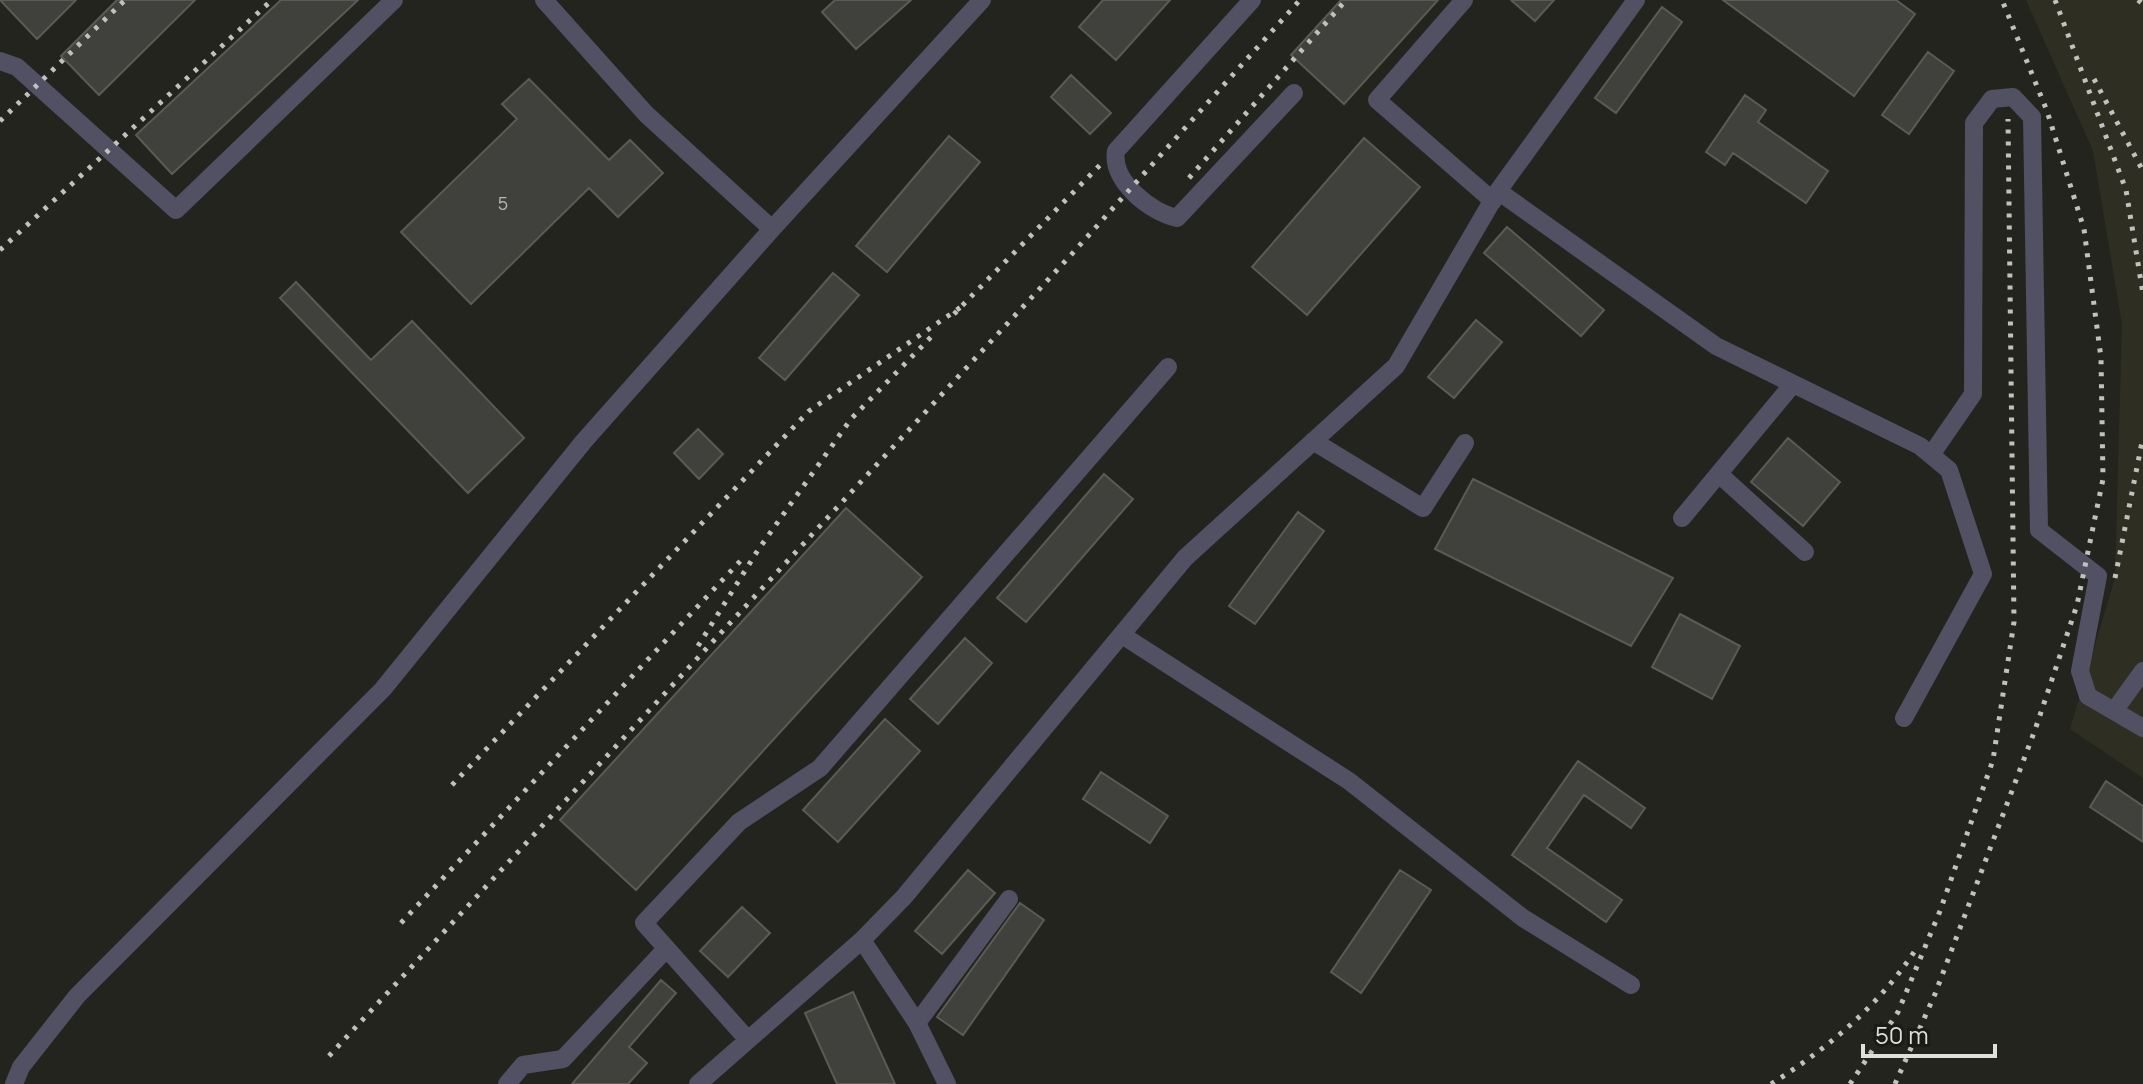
<svg xmlns="http://www.w3.org/2000/svg" width="2143" height="1084" font-family="Manrope,sans-serif">
<style>
.built{fill:#2e2e23}
.building{fill:#40403c;stroke:#5b5b56;stroke-width:2}
.lines{fill:none;stroke-linecap:round;stroke-linejoin:round}
.minor{stroke:#515163;stroke-width:18}
.rail{stroke:#c1c1be;stroke-width:5;stroke-dasharray:4 8;stroke-linecap:butt}
.labels{text-anchor:middle;dominant-baseline:central;stroke-width:6;stroke-linejoin:round;paint-order:stroke}
.number-label{font-size:18px;fill:#b7b7b4}
</style>
<rect width="100%" height="100%" fill="#24241f"/>
<path class="built" d="M 2026,0 L 2143,0 L 2143,778 L 2070,729 L 2115,578 L 2122,324 L 2093,151 Z"/>
<path class="building" d="M 0,0 L 76,0 L 37,39 Z
M 117,0 L 195,0 L 99,95 L 61,56 Z
M 281,0 L 358,0 L 172,174 L 136,135 Z
M 835,0 L 911,0 L 856,49 L 822,12 Z
M 1103,0 L 1170,0 L 1116,60 L 1079,27 Z
M 1341,0 L 1438,0 L 1344,104 L 1291,55 Z
M 1511,0 L 1554,0 L 1535,21 Z
M 1723,0 L 1896,0 L 1915,14 L 1854,96 Z
M 1662,7 L 1682,22 L 1616,113 L 1595,98 Z
M 1928,52 L 1954,71 L 1909,134 L 1882,115 Z
M 1071,75 L 1111,113 L 1090,134 L 1051,97 Z
M 529,79 L 609,160 L 630,140 L 663,173 L 618,217 L 589,188 L 471,304 L 401,232 L 517,119 L 502,104 Z
M 1745,95 L 1766,110 L 1758,122 L 1828,171 L 1806,203 L 1733,153 L 1725,165 L 1706,152 Z
M 949,136 L 980,162 L 887,272 L 856,246 Z
M 1364,138 L 1420,187 L 1307,315 L 1252,267 Z
M 1507,227 L 1604,310 L 1581,336 L 1484,253 Z
M 833,273 L 859,295 L 785,380 L 759,358 Z
M 296,282 L 371,360 L 412,321 L 524,438 L 468,493 L 280,298 Z
M 1476,320 L 1502,342 L 1454,398 L 1428,377 Z
M 698,429 L 723,454 L 699,479 L 674,453 Z
M 1788,438 L 1840,482 L 1803,526 L 1751,482 Z
M 1104,474 L 1133,499 L 1026,622 L 997,598 Z
M 1473,479 L 1673,578 L 1631,646 L 1435,549 Z
M 846,508 L 922,577 L 636,890 L 560,820 Z
M 1298,512 L 1324,531 L 1255,624 L 1229,606 Z
M 1680,614 L 1740,646 L 1712,699 L 1652,667 Z
M 965,638 L 992,663 L 938,724 L 910,699 Z
M 885,719 L 920,751 L 838,842 L 803,810 Z
M 1578,761 L 1645,808 L 1631,828 L 1584,795 L 1547,848 L 1622,900 L 1606,922 L 1512,855 Z
M 1101,772 L 1168,816 L 1150,843 L 1083,799 Z
M 2106,781 L 2143,806 L 2143,842 L 2090,807 Z
M 968,870 L 995,893 L 942,954 L 915,931 Z
M 1400,870 L 1431,890 L 1361,993 L 1331,972 Z
M 1020,903 L 1044,920 L 963,1035 L 937,1017 Z
M 742,907 L 770,933 L 728,977 L 700,951 Z
M 661,980 L 676,993 L 629,1047 L 647,1063 L 628,1084 L 572,1084 Z
M 853,992 L 895,1084 L 837,1084 L 805,1013 Z"/>
<g class="lines">
<path class="minor" d="M 1252,0 L 1116,151 C 1111,181 1150,212 1177,218 L 1294,93
M 1464,0 L 1377,100 L 1493,201
M 0,61 L 17,67 L 176,210 L 394,0
M 1498,191 L 1716,346 L 1920,446 L 1949,470 L 1983,574 L 1904,718
M 772,229 L 982,0
M 1313,441 L 1423,508 L 1465,443
M 1931,455 L 1973,394 L 1974,123 L 1992,99 L 2013,97 L 2032,117 L 2039,530 L 2098,576 L 2080,671 L 2088,696 L 2143,728
M 1719,474 L 1805,552
M 1682,518 L 1793,384
M 1122,635 L 1349,781 L 1523,918 L 1631,985
M 2114,711 L 2143,671
M 862,940 L 917,1023 L 947,1084
M 917,1023 L 1009,899
M 748,1040 L 644,923 L 739,822 L 820,768 L 1168,367
M 14,1084 L 21,1067 L 77,996 L 383,689 L 584,441 L 772,229 L 646,114 L 544,0
M 507,1084 L 523,1065 L 563,1059 L 666,949
M 698,1084 L 862,940 L 904,897 L 1185,558 L 1396,366 L 1498,191 L 1636,0"/>
<path class="rail" d="M 2055,0 L 2126,190 L 2143,294
M 2138,0 L 2143,4
M 2094,79 L 2143,171
M 0,121 L 125,0
M 1189,178 L 1346,0
M 0,250 L 272,0
M 954,314 L 1104,161
M 2115,578 L 2143,437
M 698,646 L 758,550 L 851,419 L 931,337
M 452,785 L 809,411 L 961,307
M 401,923 L 744,557
M 329,1056 L 1070,256 L 1300,0
M 1771,1084 C 1827,1049 1880,1005 1916,949
M 1850,1084 L 1898,1012 L 1940,911 L 1993,760 L 2014,622 L 2008,119
M 1895,1084 L 1935,994 L 2035,730 L 2077,605 L 2103,479 L 2101,358 L 2084,229 L 2047,111 L 2002,0"/>
</g>
<g class="labels">
<g class="number-label">
<text x="503" y="203">5</text>
</g>
</g>
<path d="M1863 1044v12h132v-12" fill="none" stroke="#dfdfdc" stroke-width="4"/>
<text x="1875" y="1044" font-size="24" fill="#dfdfdc" stroke="#1a1a16" stroke-width="6" paint-order="stroke">50 m</text>
</svg>
